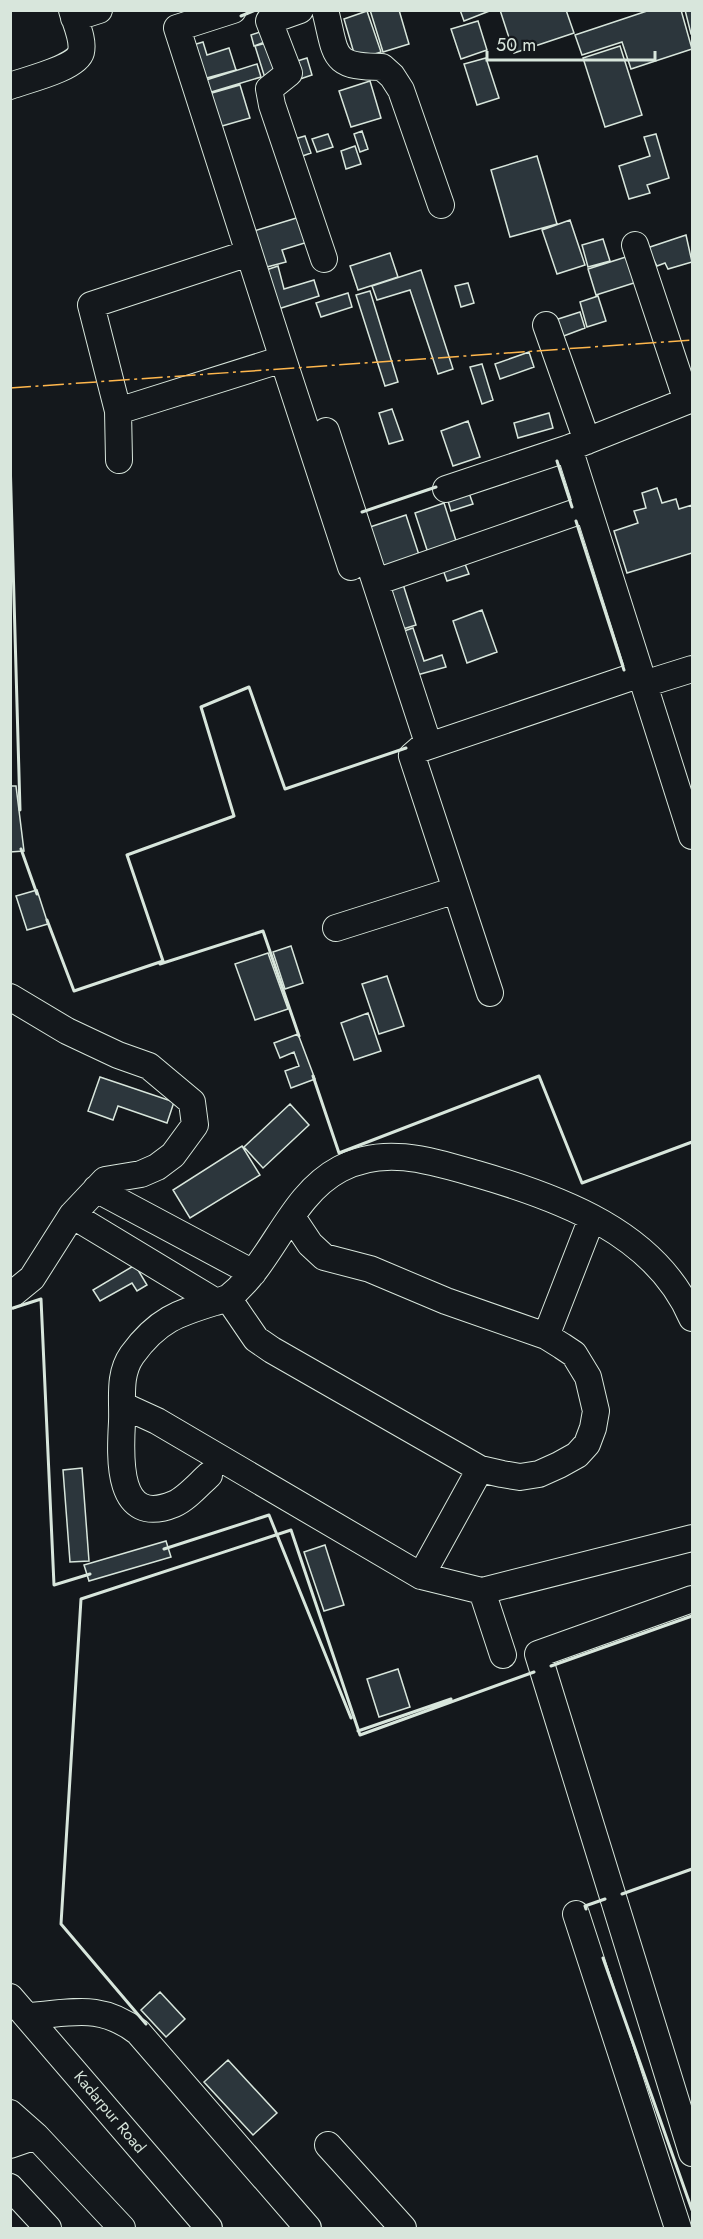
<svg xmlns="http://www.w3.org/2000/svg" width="703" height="2239" font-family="Jost,sans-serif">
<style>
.building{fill:#2c363c;stroke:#d8e6dc;stroke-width:1.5}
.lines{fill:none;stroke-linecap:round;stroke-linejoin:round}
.minor-casing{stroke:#d8e6dc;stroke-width:28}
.minor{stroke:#14181c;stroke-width:26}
.wall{stroke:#d8e6dc;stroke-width:3}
.power{stroke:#ffb74d;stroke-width:1.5;stroke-dasharray:21 4.5 3 4.5;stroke-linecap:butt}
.labels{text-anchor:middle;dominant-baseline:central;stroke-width:4.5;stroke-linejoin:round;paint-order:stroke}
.street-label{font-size:16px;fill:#d8e6dc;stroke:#14181c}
</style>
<rect width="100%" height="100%" fill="#14181c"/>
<path class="building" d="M 370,10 L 399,10 L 409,44 L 383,52 Z
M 460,10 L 492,10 L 464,21 Z
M 500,10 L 566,10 L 574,33 L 514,53 Z
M 650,10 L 681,10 L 692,49 L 631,69 L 622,42 L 582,55 L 575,35 Z
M 685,10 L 692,10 L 692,34 L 691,34 Z
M 367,11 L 381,52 L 356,60 L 344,19 Z
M 478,21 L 487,50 L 461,59 L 451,29 Z
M 266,30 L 270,40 L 254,46 L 251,35 Z
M 203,42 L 207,55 L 229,48 L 236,70 L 203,79 L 193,45 Z
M 270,42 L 280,73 L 265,78 L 255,46 Z
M 620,46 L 642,115 L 605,127 L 583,58 Z
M 307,58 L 312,75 L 300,79 L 294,62 Z
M 486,58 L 499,98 L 477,105 L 464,64 Z
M 257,64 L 261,77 L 208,93 L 203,81 Z
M 370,81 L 381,118 L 351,127 L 339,91 Z
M 240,85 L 250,118 L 215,128 L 205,95 Z
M 362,131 L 368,149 L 360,152 L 354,134 Z
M 328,134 L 333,147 L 317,152 L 312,139 Z
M 656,134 L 669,178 L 647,185 L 650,193 L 629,199 L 619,166 L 650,156 L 644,137 Z
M 305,136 L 311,153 L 294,159 L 288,141 Z
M 355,146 L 361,164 L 346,169 L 341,151 Z
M 537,156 L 557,224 L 510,237 L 491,170 Z
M 303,216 L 311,241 L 282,250 L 286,262 L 263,268 L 251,232 Z
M 570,220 L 585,265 L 557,274 L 542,230 Z
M 686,235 L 692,262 L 668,269 L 665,263 L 657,266 L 647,248 Z
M 603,239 L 610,261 L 588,267 L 582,245 Z
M 390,253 L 398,277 L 358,290 L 350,266 Z
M 629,256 L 637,282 L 596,295 L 588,269 Z
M 278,266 L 284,289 L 314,280 L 319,296 L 275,310 L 263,271 Z
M 421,270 L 453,369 L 438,374 L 410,290 L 377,300 L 372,286 Z
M 468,283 L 474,303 L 461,307 L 455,286 Z
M 370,291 L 398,382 L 385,386 L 356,295 Z
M 348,293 L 352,307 L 321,317 L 316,303 Z
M 598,296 L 606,321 L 587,327 L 580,302 Z
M 580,312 L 585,328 L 561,337 L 555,320 Z
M 529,352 L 534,367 L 500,379 L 495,364 Z
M 482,364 L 493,400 L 482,404 L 470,367 Z
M 392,409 L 403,440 L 389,444 L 379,413 Z
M 549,413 L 553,428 L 518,438 L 514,423 Z
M 468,421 L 480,457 L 453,466 L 441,431 Z
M 657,488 L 662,503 L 676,499 L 679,509 L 692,505 L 692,553 L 627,573 L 614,531 L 638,523 L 634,511 L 646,508 L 642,493 Z
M 469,493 L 473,504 L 451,511 L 448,501 Z
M 444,503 L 459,550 L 430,559 L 415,513 Z
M 406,515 L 421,561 L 385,573 L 370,527 Z
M 463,559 L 469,574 L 447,581 L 442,567 Z
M 402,581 L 416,625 L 403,629 L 390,585 Z
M 482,610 L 497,652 L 467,663 L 453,621 Z
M 413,628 L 424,661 L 442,655 L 446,667 L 417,675 L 404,631 Z
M 10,786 L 16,786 L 24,851 L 10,852 Z
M 37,890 L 48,924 L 27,930 L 16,896 Z
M 291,946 L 303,983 L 285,989 L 273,952 Z
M 268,953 L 288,1009 L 255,1020 L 235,964 Z
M 387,976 L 404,1026 L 379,1034 L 362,984 Z
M 368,1013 L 381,1051 L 354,1060 L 341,1023 Z
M 298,1034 L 315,1079 L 291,1088 L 285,1071 L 299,1066 L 294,1052 L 280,1058 L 274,1043 Z
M 100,1077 L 174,1102 L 167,1123 L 118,1106 L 113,1120 L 88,1111 Z
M 290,1104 L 309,1125 L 263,1168 L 244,1147 Z
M 242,1146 L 260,1175 L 190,1218 L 173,1190 Z
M 135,1265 L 147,1285 L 137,1291 L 132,1283 L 100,1301 L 93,1290 Z
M 82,1468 L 89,1561 L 70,1562 L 63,1470 Z
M 166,1541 L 171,1557 L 89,1581 L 84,1565 Z
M 325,1545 L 344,1605 L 324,1611 L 304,1552 Z
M 398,1669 L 410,1707 L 379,1717 L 367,1679 Z
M 160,1992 L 185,2019 L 166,2037 L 141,2010 Z
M 228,2060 L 277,2113 L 253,2135 L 204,2082 Z"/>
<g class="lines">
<g class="minor-casing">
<path id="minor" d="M 300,10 L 269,21 L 289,73 L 269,89 L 272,105 L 324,259
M 325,10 C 337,56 330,67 382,67 L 392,76 L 401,90 L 441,205
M 74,18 L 99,10
M 10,86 C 26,80 77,68 81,52 C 84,39 75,22 72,10
M 635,245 L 687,401
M 546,325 L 587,441
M 283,359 L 351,567
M 118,411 L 91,305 L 249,253
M 326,431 L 429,746
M 569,448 L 692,836
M 119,460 L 118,411 L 283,359 L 177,28 L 233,10
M 446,489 L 569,448 L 692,399
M 376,582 L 588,508
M 644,684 L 692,669
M 336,928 L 456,890
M 490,993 L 412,756 L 420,749 L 641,674
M 10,997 L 67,1031 L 118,1055 L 149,1066 L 192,1102 L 195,1125 L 173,1155 L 157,1167 L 141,1174 L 105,1180 L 72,1215 L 32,1278 L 10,1296
M 96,1189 L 253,1273
M 72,1215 L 216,1302
M 292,1217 L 310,1244 L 324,1257 L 370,1269 L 446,1301 L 546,1336 L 562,1346 L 574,1354 L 588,1377 L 596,1411 L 593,1428 L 587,1444 L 577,1455 L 559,1465 L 539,1474 L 520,1477 L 502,1474 L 480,1469 L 272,1350 L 256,1339 L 228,1298 C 273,1263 289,1196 340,1169 C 384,1145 432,1161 477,1174 C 560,1198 656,1233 692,1318
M 546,1336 L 592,1218
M 122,1405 L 157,1421 L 421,1576 L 482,1591 L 503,1655
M 209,1475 C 199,1484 186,1499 174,1504 C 116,1528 120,1457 122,1422 C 123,1399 118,1375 132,1355 C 161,1315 184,1312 228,1298
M 421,1576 L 480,1469
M 482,1591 L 692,1538
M 692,1599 L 538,1654 L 692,2153
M 576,1914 L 678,2228
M 10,1997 L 209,2228
M 29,2016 C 73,2013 100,2003 138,2032 L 308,2228
M 10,2113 L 36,2136 L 122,2228
M 10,2145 L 36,2136
M 328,2145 L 403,2228
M 10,2187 L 48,2228"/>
</g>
<use href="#minor" class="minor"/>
<path class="wall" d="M 241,16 L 256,10
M 10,458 L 20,810
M 557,461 L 572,507
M 362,512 L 436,487
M 576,521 L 624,670
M 21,849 L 37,894
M 47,920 L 74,991 L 163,961 L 127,855 L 234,816 L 201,707 L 249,687 L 285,789 L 406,748
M 160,964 L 263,931 L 299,1036
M 313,1076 L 339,1153 L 539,1076 L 582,1183 L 692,1142
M 13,1308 L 41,1299 L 54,1585 L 90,1574
M 164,1549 L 269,1515 L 351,1718
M 551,1666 L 692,1616
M 358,1731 L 451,1699
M 622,1894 L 692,1869
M 586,1909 L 585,1906 L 605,1899
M 603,1958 L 692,2210
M 146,2024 L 61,1924 L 81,1599 L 291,1530 L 360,1735 L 534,1672"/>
<path class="power" d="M 10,388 L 692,340"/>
</g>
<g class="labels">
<g class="street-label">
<text transform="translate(110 2112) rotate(50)">Kadarpur Road</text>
</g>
</g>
<rect width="703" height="2239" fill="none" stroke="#d8e6dc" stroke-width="24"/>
<path d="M487 51v9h168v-9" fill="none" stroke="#d8e6dc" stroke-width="3"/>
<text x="496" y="51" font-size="18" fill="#d8e6dc" stroke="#14181c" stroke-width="4.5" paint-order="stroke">50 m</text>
</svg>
